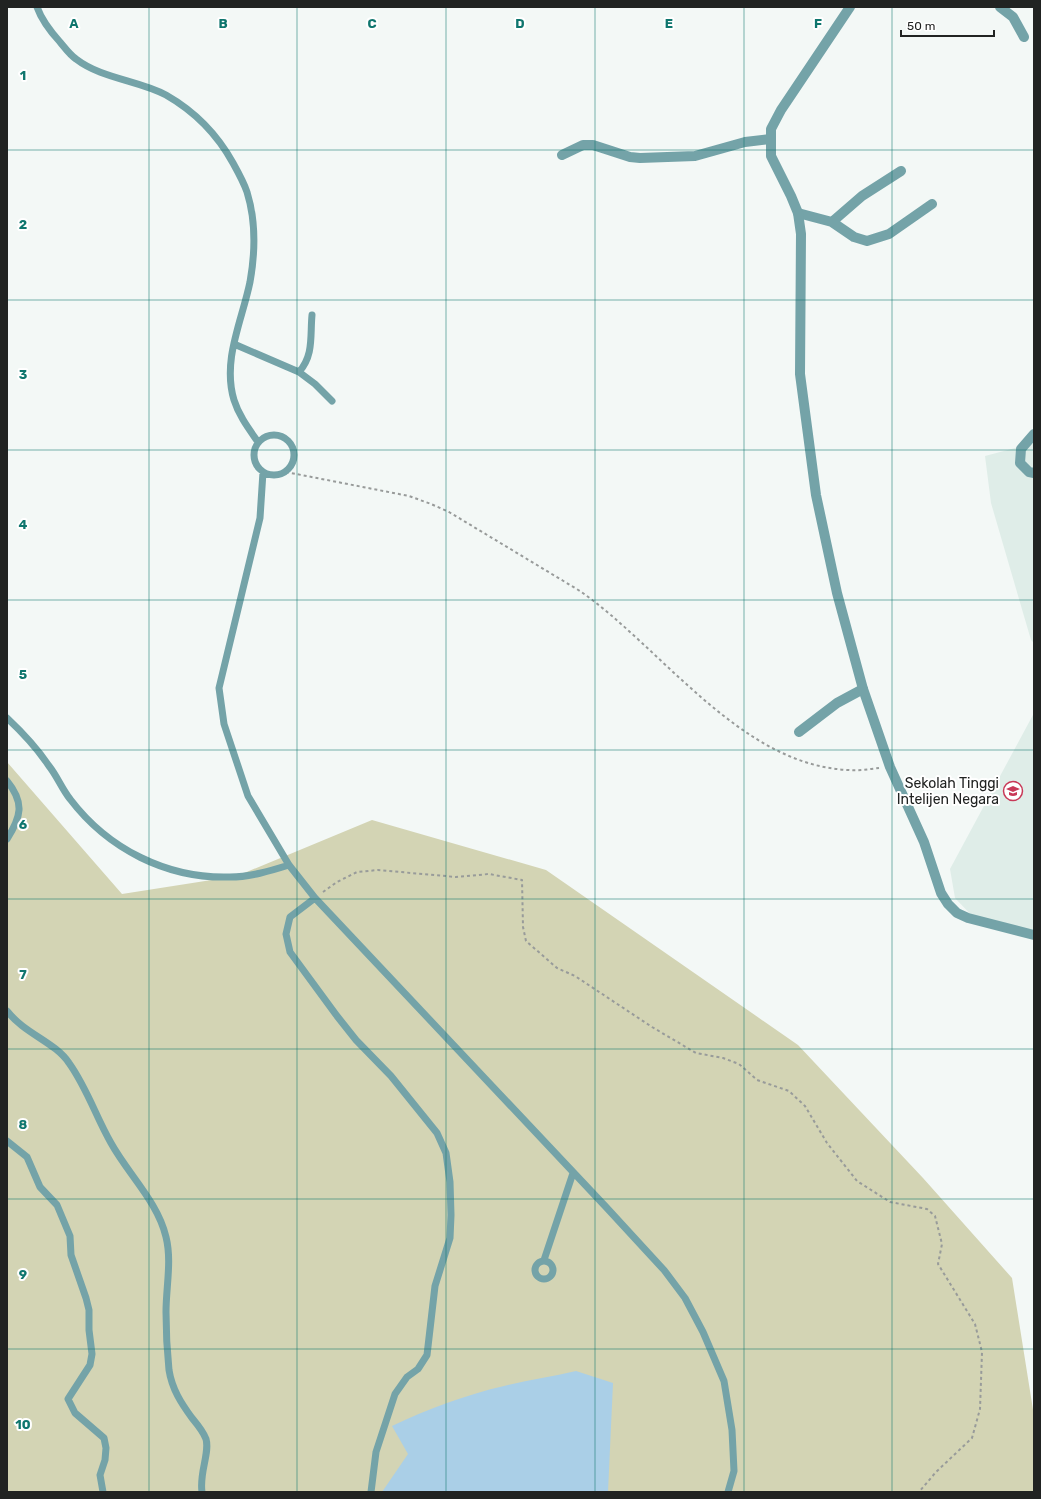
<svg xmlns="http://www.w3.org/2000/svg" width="1041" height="1499" font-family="Rubik,sans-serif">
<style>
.built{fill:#dfede8}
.green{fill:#d3d4b4}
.water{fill:#aacfe7}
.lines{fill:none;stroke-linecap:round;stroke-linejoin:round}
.path{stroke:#989b9a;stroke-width:2;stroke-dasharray:3 3;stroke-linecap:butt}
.service{stroke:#74a3a8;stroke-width:7}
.minor{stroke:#74a3a8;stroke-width:10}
.tertiary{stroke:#74a3a8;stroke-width:10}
.grid{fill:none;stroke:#0f766e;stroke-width:1;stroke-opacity:0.55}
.labels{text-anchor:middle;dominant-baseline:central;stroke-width:4;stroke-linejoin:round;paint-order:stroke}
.poi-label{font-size:14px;fill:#212322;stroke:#fff;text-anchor:end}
.grid-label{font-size:13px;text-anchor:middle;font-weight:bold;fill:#0f766e;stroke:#fff;stroke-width:4;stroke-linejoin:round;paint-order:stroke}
</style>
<rect width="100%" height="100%" fill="#f3f8f6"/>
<path class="built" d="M 1034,443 L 1034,643 L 1031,640 L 991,503 L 985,456 Z
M 1034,713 L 1034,937 L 975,919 L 955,898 L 950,869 Z"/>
<path class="green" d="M 7,762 L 122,894 L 237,876 L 372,820 L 546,870 L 798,1045 L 923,1178 L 1012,1278 L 1034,1416 L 1034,1492 L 7,1492 Z"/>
<path class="water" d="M 576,1371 L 613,1383 L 608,1492 L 382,1492 L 408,1454 L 392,1426 C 428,1409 465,1395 504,1386 C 528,1380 552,1377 576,1371 Z"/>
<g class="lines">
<path class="path" d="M 286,472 L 409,496 L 431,504 L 449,512 L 580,591 C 662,648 741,766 849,770 C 859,771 869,769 879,768
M 323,892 L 337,882 L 357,872 L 378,870 L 456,877 L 489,874 L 522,880 L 523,927 L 526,941 L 557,968 L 575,976 L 652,1027 L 696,1053 L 723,1058 L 739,1064 L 757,1080 L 789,1091 L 805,1106 L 827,1143 L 857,1181 L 890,1202 L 927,1209 L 935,1216 L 942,1244 L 938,1264 L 975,1324 L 982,1352 L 980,1409 L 972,1438 L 936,1472 L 919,1492"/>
<path class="service" d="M 37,7 C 42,21 50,31 60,42 C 65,48 70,55 76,59 C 102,79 138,80 166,95 C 194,111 217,134 233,163 C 238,172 244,183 247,192 C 256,221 255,254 250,282 C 242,321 222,360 234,400 C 239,416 249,429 258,442
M 234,344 L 299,372 C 314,355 310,336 312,315
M 299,372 L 315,384 L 332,401
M254 455a20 20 0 1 1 40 0a20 20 0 1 1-40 0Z
M 263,472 L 260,518 L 219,688 L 224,724 L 248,796 L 289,865 L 315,898 L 606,1207 L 664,1270 L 685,1298 L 703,1332 L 724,1381 L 732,1430 L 734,1471 L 728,1492
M 7,718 C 23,733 37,748 49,766 C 57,776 62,789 70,799 C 108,849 167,879 230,877 C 250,877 270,871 289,865
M 7,781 C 25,803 21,817 7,839
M 315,898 L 290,917 L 286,934 L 290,952 L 337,1016 L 356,1040 L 391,1076 L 437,1133 L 446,1153 L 450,1182 L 451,1215 L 450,1238 L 435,1286 L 427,1355 L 418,1369 L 407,1377 L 395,1394 L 376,1452 L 371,1492
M 7,1011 C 25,1034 55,1042 69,1063 C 87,1088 96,1117 111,1143 C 128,1174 158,1202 166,1237 C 172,1261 166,1287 166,1312 C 166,1331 167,1351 169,1370 C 172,1389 181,1403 192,1418 C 197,1424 203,1431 206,1439 C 210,1453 199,1473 202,1492
M 7,1141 L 27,1157 L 40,1187 L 57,1205 L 70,1236 L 71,1255 L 86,1298 L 89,1310 L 89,1330 L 92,1354 L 90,1365 L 68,1399 L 75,1413 L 104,1438 L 106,1448 L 105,1460 L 100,1475 L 103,1492
M 544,1260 L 573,1173
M535 1270a9 9 0 1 1 18 0a9 9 0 1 1-18 0Z"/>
<path class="minor" d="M 1000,7 L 1013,17 L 1024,37
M 562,155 L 583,145 L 593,145 L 630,157 L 640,158 L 695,156 L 745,142 L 770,139
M 798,213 L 832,222 L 854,237 L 867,241 L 889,234 L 932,204
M 832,222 L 862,196 L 901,171
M 1034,434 L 1021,449 L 1020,463 L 1029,472 L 1034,473
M 799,732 L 837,703 L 863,689"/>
<path class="tertiary" d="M 850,7 L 781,110 L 771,129 L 771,156 L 791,196 L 798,213 L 801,234 L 800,374 L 816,495 L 837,593 L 863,689 L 890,767 L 924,842 L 941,893 L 948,904 L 957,913 L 968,918 L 1034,935"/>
</g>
<path class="grid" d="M 149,7 L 149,1492M 297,7 L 297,1492M 446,7 L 446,1492M 595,7 L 595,1492M 744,7 L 744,1492M 892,7 L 892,1492M 7,150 L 1034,150M 7,300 L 1034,300M 7,450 L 1034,450M 7,600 L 1034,600M 7,750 L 1034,750M 7,899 L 1034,899M 7,1049 L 1034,1049M 7,1199 L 1034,1199M 7,1349 L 1034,1349"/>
<defs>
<g id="university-ring" transform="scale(1)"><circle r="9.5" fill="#fff" stroke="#c83857" stroke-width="1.5"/><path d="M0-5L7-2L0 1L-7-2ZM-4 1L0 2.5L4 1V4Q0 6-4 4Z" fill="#c83857"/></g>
</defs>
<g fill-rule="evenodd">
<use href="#university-ring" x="1013" y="791"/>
</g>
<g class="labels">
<g class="poi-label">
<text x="999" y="783">Sekolah Tinggi<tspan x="999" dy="16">Intelijen Negara</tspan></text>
</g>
</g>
<g class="grid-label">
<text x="74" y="28">A</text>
<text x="223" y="28">B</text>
<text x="372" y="28">C</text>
<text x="520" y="28">D</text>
<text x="669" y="28">E</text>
<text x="818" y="28">F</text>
<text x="23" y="80">1</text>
<text x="23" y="229">2</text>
<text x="23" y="379">3</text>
<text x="23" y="529">4</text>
<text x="23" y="679">5</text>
<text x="23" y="829">6</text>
<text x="23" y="979">7</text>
<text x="23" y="1129">8</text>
<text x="23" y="1279">9</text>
<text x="23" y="1429">10</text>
</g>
<rect width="1041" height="1499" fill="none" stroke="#212322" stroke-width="16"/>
<path d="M901 30v6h93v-6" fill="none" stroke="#212322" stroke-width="2"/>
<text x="907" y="30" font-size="12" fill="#212322" stroke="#ffffff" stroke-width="3" paint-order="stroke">50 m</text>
</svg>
